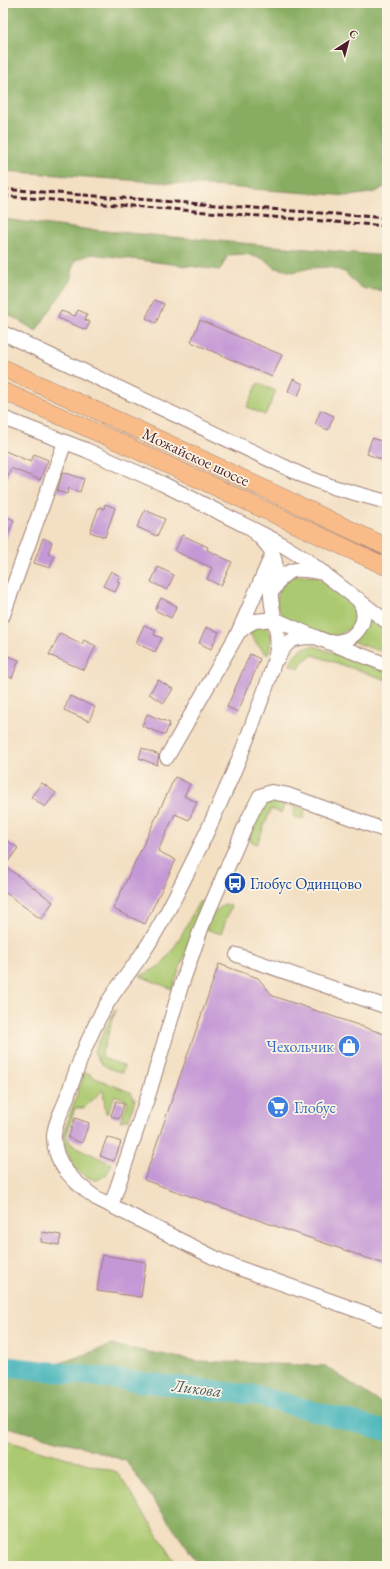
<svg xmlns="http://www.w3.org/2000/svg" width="390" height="1569" font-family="'EB Garamond',serif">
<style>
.green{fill:#abc970;stroke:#7a744e}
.forest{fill:#88ad62;stroke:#696646}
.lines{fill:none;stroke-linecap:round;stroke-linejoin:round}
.river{stroke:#43b3ba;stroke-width:20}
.building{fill:#c498d6}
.minor-casing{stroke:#9e7f76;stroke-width:16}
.major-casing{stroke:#9e7f76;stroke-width:18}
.minor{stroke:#fff;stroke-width:14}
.major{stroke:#f9bc89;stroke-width:17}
.rail{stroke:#4a1f2b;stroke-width:3;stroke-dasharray:6 3;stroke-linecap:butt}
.labels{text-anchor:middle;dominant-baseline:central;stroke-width:3.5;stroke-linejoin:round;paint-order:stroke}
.street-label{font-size:16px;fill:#4a1f2b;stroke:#fcf5e5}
.transit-label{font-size:16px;fill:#164399;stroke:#fcf5e5;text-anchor:start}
.shop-label{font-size:16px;fill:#366cbe;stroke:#fcf5e5;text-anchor:end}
.water-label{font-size:17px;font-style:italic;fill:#475a64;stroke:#fcf5e5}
</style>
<rect width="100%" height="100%" fill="#fcf5e5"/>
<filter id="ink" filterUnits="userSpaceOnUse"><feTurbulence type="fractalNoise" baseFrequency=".025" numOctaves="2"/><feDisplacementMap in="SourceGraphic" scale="8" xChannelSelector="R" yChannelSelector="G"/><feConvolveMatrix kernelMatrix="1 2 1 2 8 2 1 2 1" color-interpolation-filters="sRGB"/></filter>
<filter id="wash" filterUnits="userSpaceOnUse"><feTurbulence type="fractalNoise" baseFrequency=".012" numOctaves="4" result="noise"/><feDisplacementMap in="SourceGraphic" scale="16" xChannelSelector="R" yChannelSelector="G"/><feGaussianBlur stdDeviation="0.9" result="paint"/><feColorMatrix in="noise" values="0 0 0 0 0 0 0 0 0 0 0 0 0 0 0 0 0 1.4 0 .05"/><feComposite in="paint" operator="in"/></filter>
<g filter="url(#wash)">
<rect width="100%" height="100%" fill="#f3dfc2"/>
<path class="green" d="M 258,383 L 276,391 L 265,415 L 247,407 Z
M 292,576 L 316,576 L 353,602 L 357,615 L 355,624 L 338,636 C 314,634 262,620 281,587 C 283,583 289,579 292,576 Z
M 368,616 L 387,629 L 379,651 L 352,641 Z
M 264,623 C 274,633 273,643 267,655 L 255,642 L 248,630 Z
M 314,646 L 387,672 L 387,680 L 313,655 L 303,661 L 299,669 L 290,665 C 296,651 299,648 314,646 Z
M 273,798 L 304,809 L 305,814 L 304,818 L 299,819 L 293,816 L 295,807 L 285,804 L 281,813 L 271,809 L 257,844 L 250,841 C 250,825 257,805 273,798 Z
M 205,901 L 172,989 L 140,976 C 147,973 153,970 159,966 C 174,954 189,919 199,902 Z
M 224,904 L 231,906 L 221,934 L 206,929 L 213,914 Z
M 116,1009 L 101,1057 L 124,1066 L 122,1073 C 107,1067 100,1067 94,1051 Z
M 85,1071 L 95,1078 L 130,1092 L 135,1099 L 129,1119 L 120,1121 L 128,1102 L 115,1095 L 108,1113 L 106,1113 L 103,1090 L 84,1108 L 75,1108 L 66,1137 L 72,1145 L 112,1164 L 106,1175 L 97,1180 L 86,1177 L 74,1168 L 66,1149 L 63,1135 Z
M 3,1440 L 117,1472 L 178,1566 L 3,1566 Z"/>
<path class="forest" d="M 3,3 L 387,3 L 387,185 L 376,192 L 350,196 L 3,171 Z
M 3,219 L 72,228 L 387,256 L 387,291 L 365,289 L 357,285 L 345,272 L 329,267 L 310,268 L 293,272 L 276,268 L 263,259 L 246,254 L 228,255 L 220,270 L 92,254 L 75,260 L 70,281 L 36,331 L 3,311 Z
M 112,1345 L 197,1361 L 325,1366 L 387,1407 L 387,1566 L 203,1566 L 197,1562 L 126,1461 L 84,1447 L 3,1426 L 3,1363 L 29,1371 L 52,1366 Z"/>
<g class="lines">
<path class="river" d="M 3,1366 L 254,1395 L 387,1431"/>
</g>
<g id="blocks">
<path class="building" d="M 154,300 L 164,304 L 156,323 L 146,318 Z
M 78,310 L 87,314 L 85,320 L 90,322 L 86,330 L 58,318 L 61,311 L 75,316 Z
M 200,320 L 282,355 L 272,377 L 191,342 Z
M 293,379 L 303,384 L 298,396 L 288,391 Z
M 321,410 L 334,416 L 328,430 L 315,424 Z
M 372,438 L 387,443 L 387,449 L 383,460 L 367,454 Z
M 3,450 L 31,462 L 34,454 L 48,460 L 40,480 L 11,468 L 3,487 Z
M 63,472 L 84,479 L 80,492 L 69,488 L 67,494 L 57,491 Z
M 105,504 L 115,508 L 105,537 L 90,532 L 99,507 L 104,509 Z
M 145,510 L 165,519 L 157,536 L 137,527 Z
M 3,515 L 14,520 L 3,546 Z
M 182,535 L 208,547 L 207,550 L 232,562 L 221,586 L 207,579 L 212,568 L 175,551 Z
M 43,538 L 52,542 L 48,554 L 54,556 L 50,568 L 34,563 Z
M 158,567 L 174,575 L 167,590 L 151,582 Z
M 111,571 L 120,576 L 117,581 L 120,582 L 115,592 L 103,586 Z
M 161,598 L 177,606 L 171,618 L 155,610 Z
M 144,625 L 156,630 L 154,635 L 162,638 L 155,652 L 136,643 Z
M 206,627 L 219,632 L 211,649 L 199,643 Z
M 60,633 L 82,644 L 84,640 L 96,646 L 84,670 L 49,655 Z
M 250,654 L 260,659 L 238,712 L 227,707 Z
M 8,656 L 19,660 L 12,678 L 3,674 L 3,667 Z
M 158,680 L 173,689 L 164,703 L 149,694 Z
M 70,696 L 95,707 L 89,721 L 64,710 Z
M 147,714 L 170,723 L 165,735 L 142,726 Z
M 142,748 L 159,755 L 157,765 L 139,758 Z
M 175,777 L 190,784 L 184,796 L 197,802 L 189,820 L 175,814 L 158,851 L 176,860 L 145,924 L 113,909 Z
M 42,783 L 56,793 L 45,807 L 31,797 Z
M 3,838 L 18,848 L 5,866 L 53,902 L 41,919 L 3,891 Z
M 219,964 L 258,978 L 273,996 L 387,1035 L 387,1265 L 144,1180 Z
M 116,1101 L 124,1104 L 119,1119 L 111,1116 Z
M 75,1118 L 89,1123 L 82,1143 L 68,1138 Z
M 107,1137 L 121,1142 L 114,1161 L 100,1156 Z
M 42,1232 L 61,1235 L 59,1245 L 41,1242 Z
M 102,1255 L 146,1262 L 141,1297 L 97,1291 Z"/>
</g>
</g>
<g filter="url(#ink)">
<use href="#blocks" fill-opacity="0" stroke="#9e7f76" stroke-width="1"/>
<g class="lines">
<g class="minor-casing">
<path id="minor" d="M 3,333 L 304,476 L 333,487 L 387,502
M 3,418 L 86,450 L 163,484 L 276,541 L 305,559 L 387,622
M 250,528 C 263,540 278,552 275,571 C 273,580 270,588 271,597 C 272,613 280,635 277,649 C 273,672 263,695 255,717 C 238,765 218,809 196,855 C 179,889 163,923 142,954 C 130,972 116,988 105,1007 C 88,1036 77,1068 66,1100 C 62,1111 54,1124 54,1136 C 53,1164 75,1183 96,1198 L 225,1263 L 387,1321
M 274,589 C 287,564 299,569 324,573
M 3,615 L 65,442
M 240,631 L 246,626 L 255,621 L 274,619 L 315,637 L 387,665
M 329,642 C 333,642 337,642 341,641 C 354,639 366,624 363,611 C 363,607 360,603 358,599
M 277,659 C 287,640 292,637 314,637
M 167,757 L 238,633 L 272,555
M 237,955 L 387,1007
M 111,1206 L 149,1093 L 181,986 L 202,926 L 247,822 L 260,796 L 271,792 L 288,795 L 387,831"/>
</g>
<g class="major-casing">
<path id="major" d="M 3,368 L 191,454 L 387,547
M 3,391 L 121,443 L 387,567"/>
</g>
<use href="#minor" class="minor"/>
<use href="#major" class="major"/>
<path class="rail" d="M 3,189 L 387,218
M 3,196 L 387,226"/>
</g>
</g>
<defs>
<g id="bus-disc" transform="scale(1.15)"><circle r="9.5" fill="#1a4fb4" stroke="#fcf5e5"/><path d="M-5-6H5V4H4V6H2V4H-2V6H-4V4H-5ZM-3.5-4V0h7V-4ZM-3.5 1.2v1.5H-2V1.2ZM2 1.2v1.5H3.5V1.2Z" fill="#fff"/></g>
<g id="shop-disc" transform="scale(1.15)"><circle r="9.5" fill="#3f7fe0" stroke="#fcf5e5"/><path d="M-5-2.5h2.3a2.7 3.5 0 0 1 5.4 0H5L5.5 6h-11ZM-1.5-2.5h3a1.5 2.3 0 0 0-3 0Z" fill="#fff"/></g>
<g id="supermarket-disc" transform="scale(1.15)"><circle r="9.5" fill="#3f7fe0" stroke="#fcf5e5"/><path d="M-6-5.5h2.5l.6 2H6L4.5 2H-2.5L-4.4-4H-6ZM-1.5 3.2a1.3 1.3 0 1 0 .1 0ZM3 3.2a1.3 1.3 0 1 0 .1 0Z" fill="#fff"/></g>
</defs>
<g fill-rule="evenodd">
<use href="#bus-disc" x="235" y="883"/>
<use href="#shop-disc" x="349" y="1046"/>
<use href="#supermarket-disc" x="278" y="1107"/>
</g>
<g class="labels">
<g class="street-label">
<text transform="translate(196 457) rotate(25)">Можайское шоссе</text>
</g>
<g class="transit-label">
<text x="250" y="883">Глобус Одинцово</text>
</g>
<g class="shop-label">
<text x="334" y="1046">Чехольчик</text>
<text x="294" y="1107" text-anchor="start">Глобус</text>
</g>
<g class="water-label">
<text transform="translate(197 1388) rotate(7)">Ликова</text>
</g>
</g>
<rect width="390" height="1569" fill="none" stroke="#fcf5e5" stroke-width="16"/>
<g transform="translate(348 42) rotate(36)" stroke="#fcf5e5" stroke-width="3" paint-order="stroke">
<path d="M0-3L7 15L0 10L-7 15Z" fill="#4a1f2b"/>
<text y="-6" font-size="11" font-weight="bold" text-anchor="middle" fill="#4a1f2b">С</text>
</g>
</svg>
